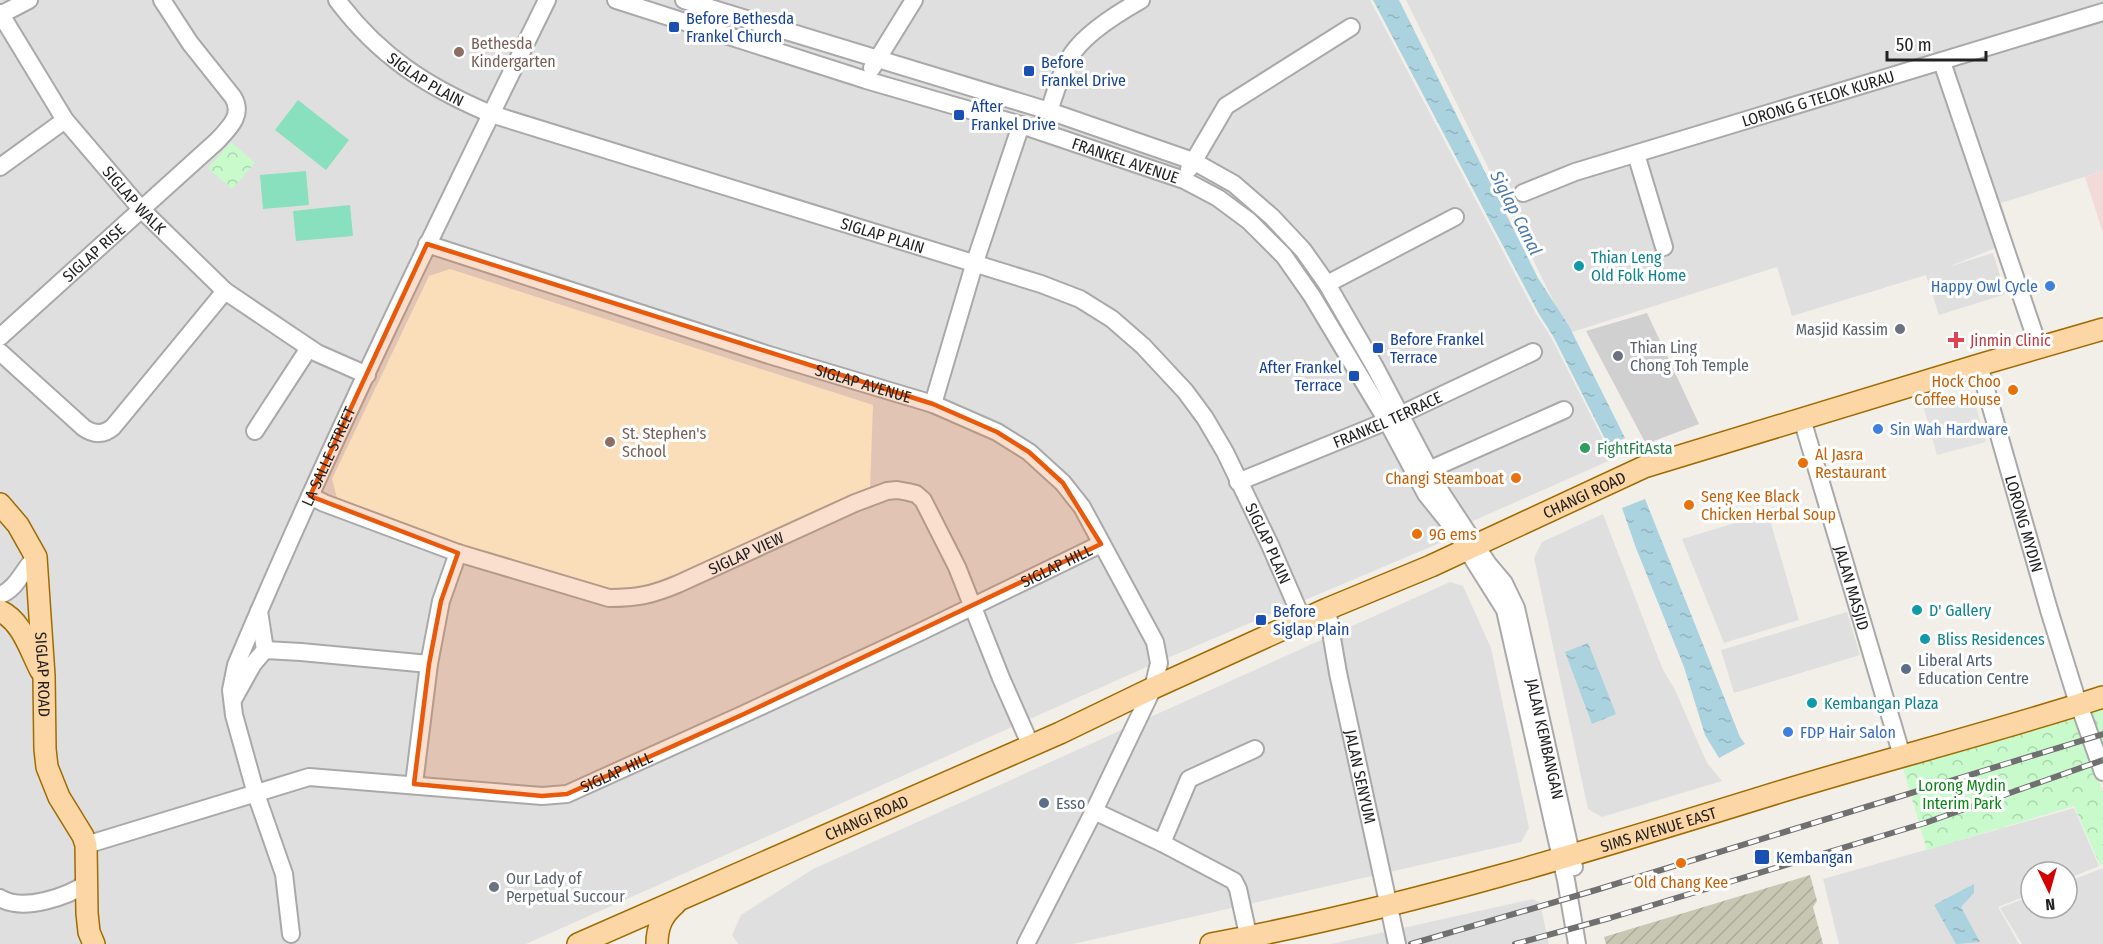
<svg xmlns="http://www.w3.org/2000/svg" width="2103" height="944" font-family="'Fira Sans Condensed',sans-serif">
<style>
.residential{fill:#e0dfdf}
.commercial{fill:#f2dad9}
.education{fill:#ffffe5}
.religious{fill:#d0d0d0}
.construction{fill:url(#construction-furrows)}
.grass{fill:#cdebb0}
.park{fill:url(#park-crowns)}
.pitch{fill:#88e0be}
.parking{fill:#e2e2e2}
.water{fill:url(#water-ripples)}
.lines{fill:none;stroke-linecap:round;stroke-linejoin:round}
.minor-casing{stroke:#a9a9a9;stroke-width:20}
.major-casing{stroke:#a06b00;stroke-width:24}
.minor{stroke:#fff;stroke-width:16}
.major{stroke:#fcd6a4;stroke-width:21}
.rail-casing{stroke:#707070;stroke-width:6}
.rail{stroke:#fff;stroke-width:4;stroke-dasharray:11;stroke-linecap:butt}
.marked{fill:#e8590c;fill-opacity:0.2;stroke:#e8590c;stroke-width:4.5;stroke-linejoin:round}
.transit-dot{fill:#1a4fb4;stroke:#fff;stroke-width:2}
.education-dot{fill:#8d6e63;stroke:#fff;stroke-width:2}
.culture-dot{fill:#0f9aa8;stroke:#fff;stroke-width:2}
.shop-dot{fill:#3f7fe0;stroke:#fff;stroke-width:2}
.worship-dot{fill:#6b7280;stroke:#fff;stroke-width:2}
.health-dot{fill:#e0444e;stroke:#fff;stroke-width:2}
.food-dot{fill:#e8710a;stroke:#fff;stroke-width:2}
.leisure-dot{fill:#2e9e5b;stroke:#fff;stroke-width:2}
.service-dot{fill:#5c6f8a;stroke:#fff;stroke-width:2}
.labels{text-anchor:middle;dominant-baseline:central;stroke-width:6;stroke-linejoin:round;paint-order:stroke}
.transit-label{font-size:16px;fill:#164399;stroke:#fff;text-anchor:start}
.education-label{font-size:16px;fill:#785e54;stroke:#fff;text-anchor:start}
.street-label{font-size:16px;fill:#222;stroke:#fff}
.culture-label{font-size:16px;fill:#0d838f;stroke:#fff;text-anchor:start}
.shop-label{font-size:16px;fill:#366cbe;stroke:#fff;text-anchor:start}
.worship-label{font-size:16px;fill:#5b616d;stroke:#fff;text-anchor:start}
.health-label{font-size:16px;fill:#be3a42;stroke:#fff;text-anchor:start}
.food-label{font-size:16px;fill:#c56008;stroke:#fff;text-anchor:start}
.leisure-label{font-size:16px;fill:#27864d;stroke:#fff;text-anchor:start}
.service-label{font-size:16px;fill:#4e5e75;stroke:#fff;text-anchor:start}
.park-label{font-size:16px;fill:#0c8416;stroke:#fff}
.water-label{font-size:18px;font-style:italic;fill:#4a7aab;stroke:#fff}
</style>
<defs>
<pattern id="construction-furrows" width="10" height="10" patternUnits="userSpaceOnUse" patternTransform="scale(1.5)"><rect width="10" height="10" fill="#c7c7b4"/><path d="M-1 1l2-2M0 10L10 0M9 11l2-2" fill="none" stroke="#abab9a"/></pattern>
<pattern id="park-crowns" width="20" height="18" patternUnits="userSpaceOnUse" patternTransform="scale(1.5)"><rect width="20" height="18" fill="#c8facc"/><path d="M2 6a3 3 0 1 1 6 0M12 15a3 3 0 1 1 6 0" fill="none" stroke="#acd6af"/></pattern>
<pattern id="water-ripples" width="26" height="14" patternUnits="userSpaceOnUse" patternTransform="scale(1.5)"><rect width="26" height="14" fill="#aad3df"/><path d="M2 4q2-2 4 0t4 0M15 11q2-2 4 0t4 0" fill="none" stroke="#92b5bf"/></pattern>
</defs>
<rect width="100%" height="100%" fill="#f2efe9"/>
<path class="residential" d="M 0,0 L 1370,0 L 1536,314 L 1551,337 L 1613,459 L 1439,536 L 1442,542 L 1151,665 L 526,944 L 0,944 Z
M 1406,0 L 2103,0 L 2103,171 L 2001,203 L 2013,241 L 1948,267 L 1993,253 L 2006,294 L 1939,315 L 1926,275 L 1792,316 L 1777,267 L 1569,333 Z
M 1768,513 L 1799,620 L 1724,643 L 1682,539 Z
M 1603,514 L 1663,670 L 1675,690 L 1707,763 L 1722,781 L 1602,817 L 1588,809 L 1534,558 L 1542,542 Z
M 1450,582 L 1463,586 L 1491,648 L 1529,828 L 1521,842 L 1073,944 L 738,944 L 732,935 L 741,915 L 813,869 Z
M 1847,612 L 1860,655 L 1734,693 L 1721,650 Z
M 2074,808 L 2099,866 L 2067,879 L 2067,872 L 2031,872 L 2031,894 L 1998,907 L 2019,944 L 1839,944 L 1823,879 Z
M 2103,868 L 2103,944 L 2022,944 L 2000,908 L 2031,896 L 2031,908 L 2067,908 L 2067,882 Z
M 1533,899 L 1540,903 L 1549,944 L 1331,944 Z"/>
<path class="commercial" d="M 2103,171 L 2103,233 L 2085,177 Z"/>
<path class="education" d="M 450,269 L 873,405 L 870,489 L 675,579 L 634,591 L 595,592 L 442,543 L 337,498 L 332,479 L 429,276 Z"/>
<path class="religious" d="M 1647,313 L 1699,424 L 1646,444 L 1586,331 Z"/>
<path class="construction" d="M 1810,875 L 1817,901 L 1813,907 L 1823,944 L 1606,944 L 1604,937 Z"/>
<path class="grass" d="M 1636,440 L 1638,446 L 1612,457 L 1609,450 Z"/>
<path class="park" d="M 231,142 L 255,163 L 232,189 L 208,168 Z
M 2103,708 L 2103,758 L 2088,713 Z
M 2076,717 L 2103,792 L 2103,864 L 2100,865 L 2074,806 L 1927,850 L 1902,765 Z"/>
<path class="pitch" d="M 298,100 L 349,140 L 326,170 L 275,130 Z
M 306,171 L 309,205 L 263,209 L 260,175 Z
M 350,205 L 353,236 L 296,241 L 293,211 Z"/>
<path class="parking" d="M 1972,392 L 1986,442 L 1937,455 L 1923,405 Z"/>
<path class="water" d="M 1373,0 L 1399,0 L 1538,278 L 1569,326 L 1625,438 L 1608,445 L 1553,336 L 1539,314 Z
M 1645,499 L 1740,737 L 1745,744 L 1719,758 L 1705,735 L 1684,667 L 1636,548 L 1622,508 Z
M 1588,643 L 1616,714 L 1592,724 L 1565,652 Z
M 1974,884 L 1974,893 L 1961,907 L 1980,942 L 1956,944 L 1934,905 Z"/>
<g class="lines">
<g class="minor-casing">
<g id="minor">
<path id="s1" d="M 337,0 C 379,56 427,87 491,114 L 1041,284 L 1080,299 L 1112,319 L 1143,346 L 1185,391 L 1205,418 L 1225,452 L 1270,545 L 1303,621"/>
<path id="s2" d="M 616,0 L 866,80 L 1021,125 L 1184,180 L 1218,198 L 1249,221 L 1284,256 L 1312,296 L 1387,421 L 1426,494 L 1454,529 L 1505,610 L 1566,880 L 1577,944"/>
<path id="s3" d="M 684,0 L 1049,111 L 1193,161 L 1234,184 L 1272,217 L 1303,250 L 1327,284 L 1375,367 L 1442,494 L 1488,564 L 1504,583 L 1516,608 L 1574,867"/>
<path id="s4" d="M 0,13 L 65,120 L 141,209 L 225,291 L 317,353 L 367,375"/>
<path d="M 0,15 L 29,0"/>
<path d="M 1942,62 L 2039,348"/>
<path d="M 872,68 L 914,0"/>
<path d="M 1049,111 C 1055,94 1060,75 1069,59 C 1081,36 1118,13 1141,0"/>
<path d="M 1636,154 L 1664,247"/>
<path d="M 0,167 L 65,120"/>
<path d="M 1189,169 L 1226,106 L 1351,27"/>
<path id="s5" d="M 1523,193 L 1575,172 L 2103,12"/>
<path id="s6" d="M 427,244 L 769,355 L 933,404 L 997,432 L 1029,452 L 1063,483 L 1082,507 L 1155,642 L 1159,663 L 1153,688 L 1094,811 L 1026,944"/>
<path d="M 1327,284 L 1455,217"/>
<path id="s7" d="M 0,337 L 217,141 C 229,128 244,115 233,97 L 190,43 L 162,0"/>
<path d="M 0,352 L 84,428 C 94,435 104,435 113,427 L 225,291"/>
<path id="s8" d="M 1979,365 L 2049,610 L 2077,700 L 2075,706"/>
<path d="M 933,404 L 974,265 L 1021,125"/>
<path id="s9" d="M 1802,419 L 1902,756"/>
<path d="M 255,431 L 309,348"/>
<path d="M 1431,469 L 1564,410"/>
<path id="s10" d="M 1238,482 L 1387,421 L 1533,352"/>
<path id="s11" d="M 310,496 L 324,503 L 458,553 L 609,598 C 637,598 652,595 678,584 L 855,503 L 887,491 L 897,490 L 908,492 L 916,494 L 923,500 L 957,567 L 1001,678 L 1031,746"/>
<path d="M 0,595 C 17,589 23,569 36,557"/>
<path id="s12" d="M 1327,609 L 1338,673 L 1397,944"/>
<path d="M 265,650 L 301,652 L 429,664"/>
<path d="M 234,698 L 253,664 L 265,650 L 259,611"/>
<path d="M 2079,705 L 2103,772"/>
<path d="M 414,784 L 429,664 L 441,601 L 458,553"/>
<path d="M 1094,811 L 1162,843 L 1234,881 L 1238,889 L 1250,944"/>
<path d="M 1162,843 L 1189,779 L 1255,749"/>
<path id="s13" d="M 86,845 L 309,777 L 542,796 L 567,794 L 744,714 L 918,633 L 1101,544"/>
<path d="M 0,898 C 23,912 67,897 87,883"/>
<path id="s14" d="M 291,934 L 284,874 L 256,794 L 234,715 L 231,690 L 236,665 C 331,440 439,220 547,0"/>
</g>
</g>
<g class="major-casing">
<g id="major">
<path id="s15" d="M 0,504 L 18,525 L 36,557 L 44,676 L 45,749 L 47,767 L 59,797 L 83,836 L 86,845 L 87,913 L 89,932 L 94,944"/>
<path d="M 0,611 C 22,621 30,650 41,671"/>
<path id="s16" d="M 578,944 L 1060,733 L 1153,688 L 1327,609 L 1431,566 L 1644,467 L 1979,365 L 2103,329"/>
<path d="M 657,944 C 657,927 662,915 675,904"/>
<path id="s17" d="M 1211,944 C 1406,908 1596,849 1786,790 C 1891,758 1998,731 2103,697"/>
</g>
</g>
<use href="#minor" class="minor"/>
<use href="#major" class="major"/>
<g class="rail-casing">
<path id="rail" d="M 1411,944 L 1596,890 L 2103,734
M 1515,944 L 1610,918 L 1925,823 L 2103,760"/>
</g>
<use href="#rail" class="rail"/>
</g>
<path class="marked" d="M 427,244 L 933,404 L 997,432 L 1029,452 L 1063,483 L 1101,544 L 744,714 L 567,794 L 542,796 L 414,784 L 429,664 L 441,601 L 458,553 L 310,496 Z"/>
<g class="transit-dot">
<rect x="668" y="21" width="12" height="12" rx="3"/>
<rect x="1023" y="65" width="12" height="12" rx="3"/>
<rect x="953" y="109" width="12" height="12" rx="3"/>
<rect x="1372" y="342" width="12" height="12" rx="3"/>
<rect x="1348" y="370" width="12" height="12" rx="3"/>
<rect x="1255" y="614" width="12" height="12" rx="3"/>
<rect x="1754" y="849" width="16" height="16" rx="3"/>
</g>
<g class="education-dot">
<circle cx="459" cy="52" r="6"/>
<circle cx="610" cy="442" r="6"/>
</g>
<g class="culture-dot">
<circle cx="1579" cy="266" r="6"/>
<circle cx="1917" cy="610" r="6"/>
<circle cx="1925" cy="639" r="6"/>
<circle cx="1812" cy="703" r="6"/>
</g>
<g class="shop-dot">
<circle cx="2050" cy="286" r="6"/>
<circle cx="1878" cy="429" r="6"/>
<circle cx="1788" cy="732" r="6"/>
</g>
<g class="worship-dot">
<circle cx="1900" cy="329" r="6"/>
<circle cx="1618" cy="356" r="6"/>
<circle cx="494" cy="887" r="6"/>
</g>
<path class="health-dot" d="M1953 331h6v6h6v6h-6v6h-6v-6h-6v-6h6z"/>
<g class="food-dot">
<circle cx="2013" cy="390" r="6"/>
<circle cx="1803" cy="463" r="6"/>
<circle cx="1516" cy="478" r="6"/>
<circle cx="1689" cy="505" r="6"/>
<circle cx="1417" cy="534" r="6"/>
<circle cx="1681" cy="863" r="6"/>
</g>
<circle class="leisure-dot" cx="1585" cy="448" r="6"/>
<g class="service-dot">
<circle cx="1906" cy="669" r="6"/>
<circle cx="1044" cy="803" r="6"/>
</g>
<g class="labels">
<g class="transit-label">
<text x="686" y="18">Before Bethesda<tspan x="686" dy="18">Frankel Church</tspan></text>
<text x="1041" y="62">Before<tspan x="1041" dy="18">Frankel Drive</tspan></text>
<text x="971" y="106">After<tspan x="971" dy="18">Frankel Drive</tspan></text>
<text x="1390" y="339">Before Frankel<tspan x="1390" dy="18">Terrace</tspan></text>
<text x="1342" y="367" text-anchor="end">After Frankel<tspan x="1342" dy="18">Terrace</tspan></text>
<text x="1273" y="611">Before<tspan x="1273" dy="18">Siglap Plain</tspan></text>
<text x="1776" y="857">Kembangan</text>
</g>
<g class="education-label">
<text x="471" y="43">Bethesda<tspan x="471" dy="18">Kindergarten</tspan></text>
<text x="622" y="433">St. Stephen's<tspan x="622" dy="18">School</tspan></text>
</g>
<g class="street-label">
<text stroke="none"><textPath href="#s1" startOffset="120">SIGLAP PLAIN</textPath></text>
<text stroke="none"><textPath href="#s5" startOffset="310">LORONG G TELOK KURAU</textPath></text>
<text stroke="none"><textPath href="#s2" startOffset="534">FRANKEL AVENUE</textPath></text>
<text stroke="none"><textPath href="#s4" startOffset="231">SIGLAP WALK</textPath></text>
<text stroke="none"><textPath href="#s1" startOffset="604">SIGLAP PLAIN</textPath></text>
<text stroke="none"><textPath href="#s7" startOffset="126">SIGLAP RISE</textPath></text>
<text stroke="none"><textPath href="#s6" startOffset="458">SIGLAP AVENUE</textPath></text>
<text stroke="none"><textPath href="#s10" startOffset="162">FRANKEL TERRACE</textPath></text>
<text stroke="none"><textPath href="#s14" startOffset="506">LA SALLE STREET</textPath></text>
<text stroke="none"><textPath href="#s16" startOffset="1102">CHANGI ROAD</textPath></text>
<text stroke="none"><textPath href="#s8" startOffset="165">LORONG MYDIN</textPath></text>
<text stroke="none"><textPath href="#s1" startOffset="1126">SIGLAP PLAIN</textPath></text>
<text stroke="none"><textPath href="#s11" startOffset="462">SIGLAP VIEW</textPath></text>
<text stroke="none"><textPath href="#s13" startOffset="1032">SIGLAP HILL</textPath></text>
<text stroke="none"><textPath href="#s9" startOffset="176">JALAN MASJID</textPath></text>
<text stroke="none"><textPath href="#s15" startOffset="182">SIGLAP ROAD</textPath></text>
<text stroke="none"><textPath href="#s3" startOffset="1228">JALAN KEMBANGAN</textPath></text>
<text stroke="none"><textPath href="#s13" startOffset="546">SIGLAP HILL</textPath></text>
<text stroke="none"><textPath href="#s12" startOffset="171">JALAN SENYUM</textPath></text>
<text stroke="none"><textPath href="#s16" startOffset="315">CHANGI ROAD</textPath></text>
<text stroke="none"><textPath href="#s17" startOffset="462">SIMS AVENUE EAST</textPath></text>
</g>
<g class="culture-label">
<text x="1591" y="257">Thian Leng<tspan x="1591" dy="18">Old Folk Home</tspan></text>
<text x="1929" y="610">D' Gallery</text>
<text x="1937" y="639">Bliss Residences</text>
<text x="1824" y="703">Kembangan Plaza</text>
</g>
<g class="shop-label">
<text x="2038" y="286" text-anchor="end">Happy Owl Cycle</text>
<text x="1890" y="429">Sin Wah Hardware</text>
<text x="1800" y="732">FDP Hair Salon</text>
</g>
<g class="worship-label">
<text x="1888" y="329" text-anchor="end">Masjid Kassim</text>
<text x="1630" y="347">Thian Ling<tspan x="1630" dy="18">Chong Toh Temple</tspan></text>
<text x="506" y="878">Our Lady of<tspan x="506" dy="18">Perpetual Succour</tspan></text>
</g>
<g class="health-label">
<text x="1970" y="340">Jinmin Clinic</text>
</g>
<g class="food-label">
<text x="2001" y="381" text-anchor="end">Hock Choo<tspan x="2001" dy="18">Coffee House</tspan></text>
<text x="1815" y="454">Al Jasra<tspan x="1815" dy="18">Restaurant</tspan></text>
<text x="1504" y="478" text-anchor="end">Changi Steamboat</text>
<text x="1701" y="496">Seng Kee Black<tspan x="1701" dy="18">Chicken Herbal Soup</tspan></text>
<text x="1429" y="534">9G ems</text>
<text x="1681" y="882" text-anchor="middle">Old Chang Kee</text>
</g>
<g class="leisure-label">
<text x="1597" y="448">FightFitAsta</text>
</g>
<g class="service-label">
<text x="1918" y="660">Liberal Arts<tspan x="1918" dy="18">Education Centre</tspan></text>
<text x="1056" y="803">Esso</text>
</g>
<g class="park-label">
<text x="1962" y="785">Lorong Mydin<tspan x="1962" dy="18">Interim Park</tspan></text>
</g>
<g class="water-label">
<text transform="translate(1516 213) rotate(63)">Siglap Canal</text>
</g>
</g>
<g transform="translate(2049 890) rotate(175)"><circle r="28" fill="#ffffff" stroke="#a7a7a7" stroke-width="1.5"/>
<path d="M0-4.5L10 22L0 15L-10 22Z" fill="#d40000"/>
<text y="-9" font-size="16" font-weight="bold" text-anchor="middle" fill="#222222">N</text>
</g>
<path d="M1887 51v9h99v-9" fill="none" stroke="#222222" stroke-width="3"/>
<text x="1896" y="51" font-size="18" fill="#222222" stroke="#ffffff" stroke-width="4.5" paint-order="stroke">50 m</text>
</svg>
